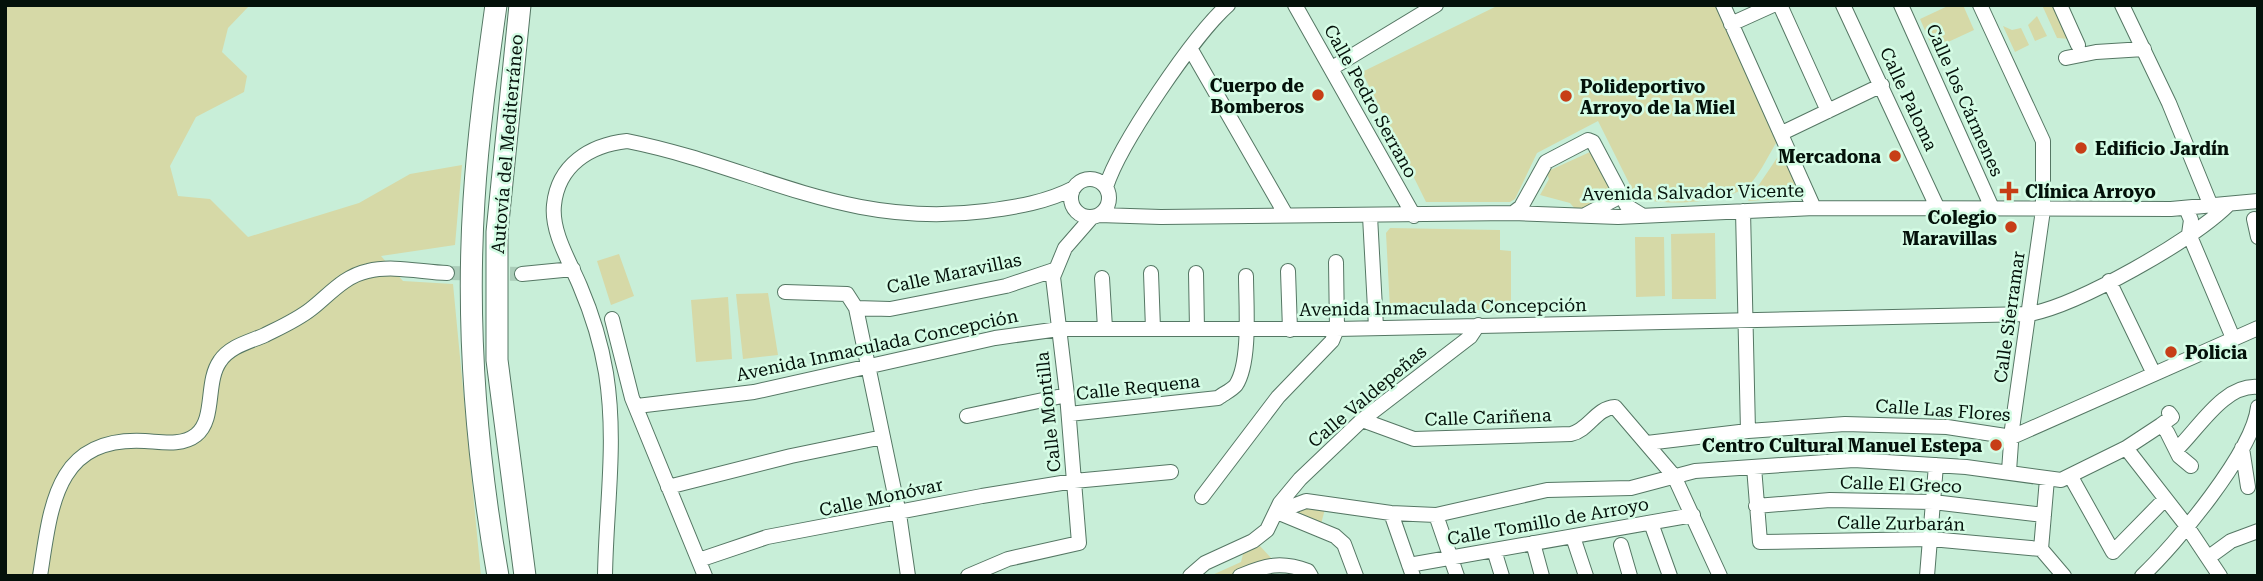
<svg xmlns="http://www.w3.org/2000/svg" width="2263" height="581" font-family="'Roboto Serif',serif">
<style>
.green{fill:#d6d9a7}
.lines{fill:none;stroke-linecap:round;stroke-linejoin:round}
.minor-tunnel{stroke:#abcdb9;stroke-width:14;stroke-dasharray:14 7;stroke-linecap:butt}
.minor-casing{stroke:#557764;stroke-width:16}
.highway-casing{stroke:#557764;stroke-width:23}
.minor{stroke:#fff;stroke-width:14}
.highway{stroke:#fff;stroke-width:21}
.poi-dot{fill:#c73e17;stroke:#d5fce5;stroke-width:2.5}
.labels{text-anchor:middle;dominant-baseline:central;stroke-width:5;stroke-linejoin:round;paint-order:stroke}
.poi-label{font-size:18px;font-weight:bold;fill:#04110a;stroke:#d5fce5;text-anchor:end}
.street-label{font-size:18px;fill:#04110a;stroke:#d5fce5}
</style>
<rect width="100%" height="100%" fill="#c8eed8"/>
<path class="green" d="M 5,5 L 250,5 L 228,28 L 222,52 L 247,76 L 244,92 L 196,117 L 170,166 L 178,196 L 210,199 L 248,237 L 359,203 L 410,174 L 462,165 L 455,245 L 381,256 L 403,281 L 453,284 L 481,576 L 5,576 Z
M 1499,5 L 1715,5 L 1778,140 C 1769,154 1762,170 1752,182 C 1733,204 1660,207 1636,197 L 1598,121 L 1537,153 L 1515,199 L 1510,202 L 1426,202 L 1362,72 Z
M 1950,5 L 1963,5 L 1974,30 L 1933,49 L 1920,19 Z
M 2042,5 L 2056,5 L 2071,39 L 2057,38 Z
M 2037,16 L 2047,36 L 2035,41 L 2028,25 Z
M 2003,26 L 2012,30 L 2021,28 L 2029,45 L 2015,52 Z
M 1783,149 L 1803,197 L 1748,201 Z
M 1590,152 L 1612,194 L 1586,210 L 1576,210 L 1570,203 L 1540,195 L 1549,179 L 1546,172 Z
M 1390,228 L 1500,230 L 1500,250 L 1511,251 L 1511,306 L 1495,306 L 1489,310 L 1390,309 L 1386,233 Z
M 1715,233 L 1716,299 L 1672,299 L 1671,234 Z
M 1635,237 L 1664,237 L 1665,296 L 1636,297 Z
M 619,254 L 634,296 L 611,305 L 597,261 Z
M 768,293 L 778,355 L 743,359 L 736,294 Z
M 728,297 L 732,359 L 696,362 L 691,300 Z
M 1303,506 L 1325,509 L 1321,524 L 1294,514 L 1293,511 Z
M 1260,546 L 1271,558 L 1230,576 L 1197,576 L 1210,576 L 1241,562 L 1243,554 Z"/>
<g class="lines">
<path class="minor-tunnel" d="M 447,273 L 522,274"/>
<g class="minor-casing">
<path id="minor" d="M 1295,5 L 1414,216
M 1723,5 L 1814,208
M 1780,5 L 1828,111
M 1843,5 L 1938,209
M 1901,5 L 1993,210
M 1980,5 L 2043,141 L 2043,210 L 2012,429 L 2009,471
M 2060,5 L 2078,45
M 2122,5 L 2169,103 L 2211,206
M 1731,24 L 1773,5
M 1190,48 L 1286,215
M 2066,58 L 2096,52 L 2144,49
M 1332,68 L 1436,5
M 1782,133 L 1882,85
M1071 198a19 19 0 1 1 38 0a19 19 0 1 1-38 0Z
M 1106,187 C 1119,145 1194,35 1228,5
M 2186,208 L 2191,220 L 2189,234 L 2233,338
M 1743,211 L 1748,431
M 1513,213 L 1521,207 L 1546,162 L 1588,140 L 1593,142 L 1627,206 L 1640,214
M 1587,214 L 1621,196
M 1099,215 L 1161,217 L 1513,213 L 1618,217 L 1814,208 L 2171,209 L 2258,201
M 1370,216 L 1376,327
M 2254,219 L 2258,237
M 1288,271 L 1290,330
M 1151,273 L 1153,329
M 1196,273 L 1197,329
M 522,274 L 573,269
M 1102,278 L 1105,328
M 2109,281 L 2154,374
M 785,292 L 847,294 L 856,308 L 899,514 L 908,576
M 856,308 L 890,309 L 931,301 L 1006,286 L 1054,270
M 612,319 L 632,398 L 705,576
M 637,406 L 754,392 L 995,338 L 1059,329 L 1337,329 L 2030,314 C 2080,304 2191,241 2228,205
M 1069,414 L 1218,398 C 1223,394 1232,390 1236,385 C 1251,362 1246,303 1246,276
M 967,416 L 1067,395
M 1362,420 L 1414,439 L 1571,434 C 1589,430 1596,408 1615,407 L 1674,476 L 1720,576
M 2161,425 L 2172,417 L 2169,413
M 2167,432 L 2179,456 L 2191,466
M 1647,443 L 1748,431 L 1845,424 L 1947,427 L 2012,437 L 2258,328
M 2126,448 L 2186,525 L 2220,576
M 2242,448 L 2248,487
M 2177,449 C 2199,428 2224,384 2258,387
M 1754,467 L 1760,542 L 1931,539 L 2041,549
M 2071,477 L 2113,552 L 2165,499
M 2047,479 L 2041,549 L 2064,576
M 668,487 L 791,456 L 883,437
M 1202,497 L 1278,397 L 1332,341 L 1337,329 L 1336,262
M 1756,506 L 1830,500 L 1933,502 L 2044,515
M 1277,512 L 1306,501 L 1391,513 L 1436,515 L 1547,490 L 1631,488 L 1695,471 L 1854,460 L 1966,467 L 2061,480 L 2126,448 L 2161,425 L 2164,429
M 1277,512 L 1335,536 L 1344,544 L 1356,576
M 1391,513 L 1413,576
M 1436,515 L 1457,576
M 1651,523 L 1670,576
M 1573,537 L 1586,576
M 1533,543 L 1542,576
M 1621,545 L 1630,576
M 1494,550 L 1502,576
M 2209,557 L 2231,541 L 2258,531
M 699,560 L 767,537 L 982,496 L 1074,481 L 1171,472
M 1409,565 L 1693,515
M 40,576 C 51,506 55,436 145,441 C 162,442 182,446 196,435 C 216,419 205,382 220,361 C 230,346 249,342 265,335 C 281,327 297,320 311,309 C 329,295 344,276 368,271 C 392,265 422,272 447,273
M 605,576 C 606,507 617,442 606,373 C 601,343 592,314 580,286 C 570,262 551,232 554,205 C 558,165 590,145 627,141 C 757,167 845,229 986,211 C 1017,207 1047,202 1074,188
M 968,576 L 1008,559 L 1079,543 L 1067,395 L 1053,277 L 1065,248 L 1092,217
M 1190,576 L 1205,563 L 1253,541 L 1267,530 L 1280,503 L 1300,479 L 1362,420 L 1470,337 L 1478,325
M 1240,576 C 1266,565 1281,561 1308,571 L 1311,576
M 1927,576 L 1936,465
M 2142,576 C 2176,544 2253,452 2258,407"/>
</g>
<g class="highway-casing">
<path id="highway" d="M 496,5 C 487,70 478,135 474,200 C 466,326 476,452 498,576
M 520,5 L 497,232 L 497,360 L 525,576"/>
</g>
<use href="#minor" class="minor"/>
<use href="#highway" class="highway"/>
</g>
<g class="poi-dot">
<circle cx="1318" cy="95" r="7"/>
<circle cx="1566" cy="96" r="7"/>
<circle cx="2081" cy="148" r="7"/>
<circle cx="1895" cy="156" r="7"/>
<path d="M2005.5 180.5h7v7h7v7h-7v7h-7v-7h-7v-7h7z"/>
<circle cx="2011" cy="227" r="7"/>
<circle cx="2171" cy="352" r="7"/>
<circle cx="1996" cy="445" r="7"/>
</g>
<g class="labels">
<g class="poi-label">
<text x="1304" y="85">Cuerpo de<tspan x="1304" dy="21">Bomberos</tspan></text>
<text x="1580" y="86" text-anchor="start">Polideportivo<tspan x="1580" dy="21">Arroyo de la Miel</tspan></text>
<text x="2095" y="148" text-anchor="start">Edificio Jardín</text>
<text x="1881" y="156">Mercadona</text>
<text x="2025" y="191" text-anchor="start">Clínica Arroyo</text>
<text x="1997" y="217">Colegio<tspan x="1997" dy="21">Maravillas</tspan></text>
<text x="2185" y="352" text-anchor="start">Policia</text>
<text x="1982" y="445">Centro Cultural Manuel Estepa</text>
</g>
<g class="street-label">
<text transform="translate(1909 99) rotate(65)">Calle Paloma</text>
<text transform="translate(1965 100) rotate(66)">Calle los Cármenes</text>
<text transform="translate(1371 101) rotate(61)">Calle Pedro Serrano</text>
<text transform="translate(507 144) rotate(-85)">Autovía del Mediterráneo</text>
<text transform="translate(1693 192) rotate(-1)">Avenida Salvador Vicente</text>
<text transform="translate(954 273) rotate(-12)">Calle Maravillas</text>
<text transform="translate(1443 307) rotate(-1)">Avenida Inmaculada Concepción</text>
<text transform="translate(2009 317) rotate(-82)">Calle Sierramar</text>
<text transform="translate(877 345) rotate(-12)">Avenida Inmaculada Concepción</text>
<text transform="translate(1138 387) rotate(-6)">Calle Requena</text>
<text transform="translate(1367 396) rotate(-40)">Calle Valdepeñas</text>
<text transform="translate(1943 410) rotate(4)">Calle Las Flores</text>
<text transform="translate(1048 412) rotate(-96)">Calle Montilla</text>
<text transform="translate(1488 417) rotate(-2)">Calle Cariñena</text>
<text transform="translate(1901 484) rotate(2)">Calle El Greco</text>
<text transform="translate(881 497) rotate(-12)">Calle Monóvar</text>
<text transform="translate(1548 521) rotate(-10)">Calle Tomillo de Arroyo</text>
<text transform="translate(1901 523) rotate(1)">Calle Zurbarán</text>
</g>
</g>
<rect width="2263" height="581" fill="none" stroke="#04110a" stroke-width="14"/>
</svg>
